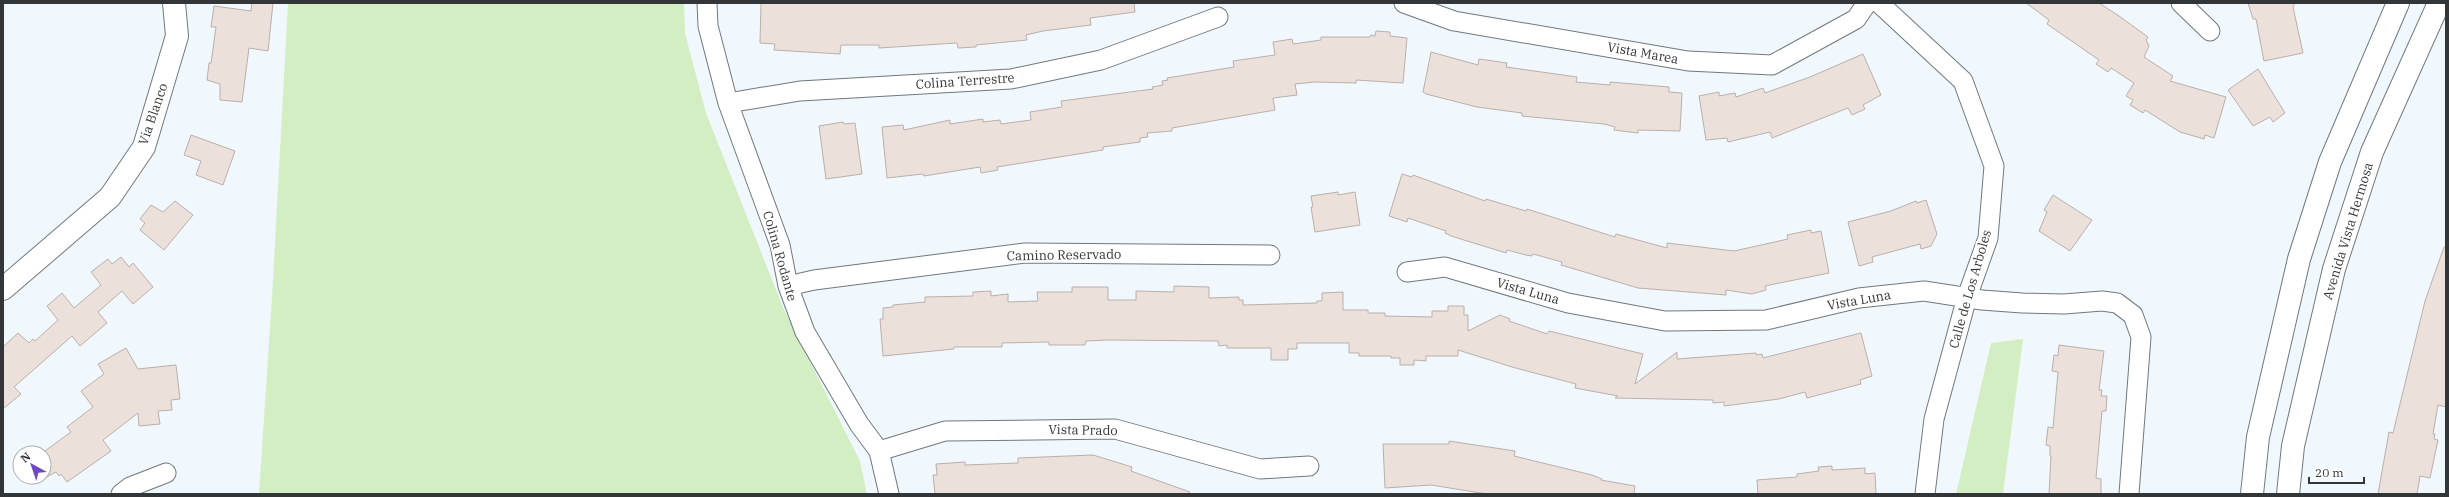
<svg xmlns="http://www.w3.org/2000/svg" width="2449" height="497" font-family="'IBM Plex Serif',serif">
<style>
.green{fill:#d3eec2}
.building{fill:#ece0db;stroke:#baafaa}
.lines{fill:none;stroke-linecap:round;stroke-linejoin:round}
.minor-casing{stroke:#70787f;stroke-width:21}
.tertiary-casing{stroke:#70787f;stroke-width:24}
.secondary-casing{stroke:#70787f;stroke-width:24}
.minor{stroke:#fff;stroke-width:19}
.tertiary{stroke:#fff;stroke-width:22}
.secondary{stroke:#fff;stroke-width:22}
.labels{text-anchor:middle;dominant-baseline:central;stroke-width:4;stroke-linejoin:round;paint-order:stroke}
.street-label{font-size:13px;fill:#333639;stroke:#fff}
</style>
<rect width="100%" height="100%" fill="#f0f8fe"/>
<path class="green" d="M 288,3 L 684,3 L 685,33 L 706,113 L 784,310 L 860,461 L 867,494 L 259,494 L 272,297 Z
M 2023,339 L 2003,494 L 1956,494 L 1991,343 Z"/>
<path class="building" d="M 252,3 L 273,3 L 268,51 L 249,48 L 242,102 L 220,100 L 220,84 L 207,80 L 209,63 L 211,63 L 216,27 L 211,27 L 214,6 L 251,11 Z
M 761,3 L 1134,3 L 1135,12 L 1090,18 L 1091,25 L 1043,31 L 1026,35 L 1027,40 L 976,45 L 976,47 L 958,48 L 957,43 L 879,48 L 879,45 L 841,45 L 840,54 L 774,50 L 775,44 L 760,43 Z
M 2026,3 L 2099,3 L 2119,16 L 2148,37 L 2146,40 L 2149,46 L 2144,57 L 2173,76 L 2170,81 L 2226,97 L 2214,138 L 2205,135 L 2204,139 L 2180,132 L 2145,110 L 2143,113 L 2130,105 L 2133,100 L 2126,96 L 2134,83 L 2111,68 L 2108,72 L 2096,64 L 2099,60 L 2047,24 L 2049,20 Z
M 2248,3 L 2295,3 L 2293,7 L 2303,53 L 2264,61 L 2256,19 L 2253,19 Z
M 1376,31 L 1390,32 L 1390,36 L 1407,38 L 1403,83 L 1356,80 L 1356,83 L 1315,82 L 1295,84 L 1297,95 L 1273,98 L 1275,110 L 1172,128 L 1172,131 L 1147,133 L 1148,137 L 1140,138 L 1140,142 L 1103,147 L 1103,150 L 997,167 L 998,170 L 981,173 L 980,167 L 924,176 L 923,174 L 887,178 L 882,127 L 903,125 L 904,130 L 950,120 L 950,124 L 983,119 L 983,122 L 1000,120 L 1001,124 L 1031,120 L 1030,112 L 1062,107 L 1061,101 L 1153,89 L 1152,87 L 1163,85 L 1162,81 L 1168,80 L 1167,78 L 1234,67 L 1233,61 L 1275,55 L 1273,42 L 1292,39 L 1293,44 L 1321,40 L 1321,37 L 1370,37 L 1371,35 L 1375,36 Z
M 1431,52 L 1478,65 L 1479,59 L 1507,63 L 1506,67 L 1577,77 L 1576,82 L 1610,85 L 1610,82 L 1669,87 L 1669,92 L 1682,93 L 1680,131 L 1638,130 L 1638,133 L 1614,130 L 1615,127 L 1604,124 L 1522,116 L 1522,113 L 1477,107 L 1426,94 L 1423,92 Z
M 1863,54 L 1881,95 L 1863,105 L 1865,109 L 1852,115 L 1848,108 L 1772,138 L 1770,132 L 1728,142 L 1727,138 L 1706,140 L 1699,96 L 1719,92 L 1719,96 L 1735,93 L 1736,97 L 1763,88 L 1765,93 L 1810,77 Z
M 2258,69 L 2285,113 L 2273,122 L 2270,117 L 2253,126 L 2228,90 Z
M 843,122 L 844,124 L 855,123 L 862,174 L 826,179 L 819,126 Z
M 191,135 L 235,151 L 223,185 L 196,175 L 201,161 L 184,155 Z
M 1402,174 L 1412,177 L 1413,175 L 1485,201 L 1486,199 L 1526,211 L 1527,209 L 1615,237 L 1616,234 L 1667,248 L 1667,243 L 1734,251 L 1788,239 L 1787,235 L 1811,230 L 1811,233 L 1821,231 L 1829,273 L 1765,286 L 1766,290 L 1752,294 L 1726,290 L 1726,295 L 1638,288 L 1561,265 L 1562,262 L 1533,254 L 1532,256 L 1526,255 L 1507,250 L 1506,253 L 1451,236 L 1445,233 L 1446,231 L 1408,218 L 1407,222 L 1389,216 Z
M 1338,192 L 1338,195 L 1355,192 L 1360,225 L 1315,232 L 1311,207 L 1313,207 L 1311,196 Z
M 2053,195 L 2092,220 L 2070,251 L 2039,231 L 2047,212 L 2044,210 Z
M 1926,200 L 1937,234 L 1931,246 L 1921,249 L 1920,244 L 1872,257 L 1873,262 L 1859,266 L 1848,222 L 1891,211 L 1916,201 L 1917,203 Z
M 175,201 L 193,215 L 164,250 L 140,230 L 145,223 L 140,219 L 151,205 L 163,212 Z
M 2444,247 L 2446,247 L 2446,407 L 2438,405 L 2433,434 L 2435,434 L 2434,439 L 2438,440 L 2430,478 L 2420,476 L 2417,494 L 2378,494 L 2389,432 L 2393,433 L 2425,301 Z
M 121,257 L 129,267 L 133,263 L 153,287 L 133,304 L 122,291 L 98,312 L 107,323 L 80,346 L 72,336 L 14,387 L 21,394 L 3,409 L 3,347 L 18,333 L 29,343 L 33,339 L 35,341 L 58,320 L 47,306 L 62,293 L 74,308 L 101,285 L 91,272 L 108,259 L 112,264 Z
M 1174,286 L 1209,287 L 1209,298 L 1239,297 L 1239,300 L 1243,300 L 1243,305 L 1317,303 L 1317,301 L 1322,301 L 1322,293 L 1343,292 L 1343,310 L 1368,310 L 1368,313 L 1385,313 L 1385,316 L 1432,317 L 1432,311 L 1448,311 L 1448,306 L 1464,306 L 1464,315 L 1468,315 L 1468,331 L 1500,315 L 1510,319 L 1509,321 L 1547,334 L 1549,331 L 1643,354 L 1635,384 L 1677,352 L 1677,359 L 1756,353 L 1756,355 L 1762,354 L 1763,358 L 1861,333 L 1872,376 L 1860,380 L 1861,384 L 1807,398 L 1805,392 L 1779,399 L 1724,406 L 1724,402 L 1713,403 L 1713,400 L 1615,398 L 1618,396 L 1575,388 L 1576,384 L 1512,367 L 1458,350 L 1458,356 L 1426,356 L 1426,361 L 1414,360 L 1414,365 L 1400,365 L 1400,358 L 1391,358 L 1391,356 L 1359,356 L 1359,353 L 1349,353 L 1349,343 L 1297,343 L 1297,349 L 1288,349 L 1288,360 L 1271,360 L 1271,348 L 1227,348 L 1227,345 L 1219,346 L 1218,341 L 1108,340 L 1086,341 L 1085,345 L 1049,345 L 1049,342 L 1002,343 L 1002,347 L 954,347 L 954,349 L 883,356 L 880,319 L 883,319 L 883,308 L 893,307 L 893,305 L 925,302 L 925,297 L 973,296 L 973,292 L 991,291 L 991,296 L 1008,294 L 1008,302 L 1038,301 L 1037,292 L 1072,292 L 1072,287 L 1108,287 L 1108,300 L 1136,300 L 1136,291 L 1174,292 Z
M 2059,345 L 2104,351 L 2099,390 L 2102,390 L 2101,396 L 2107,396 L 2106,411 L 2102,411 L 2096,478 L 2101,479 L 2101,494 L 2049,494 L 2051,456 L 2050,456 L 2050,446 L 2046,445 L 2048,427 L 2053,428 L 2058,372 L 2052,371 L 2054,355 L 2058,356 Z
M 126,348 L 138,369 L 176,365 L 180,399 L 171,400 L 172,410 L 158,411 L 160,424 L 139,426 L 138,413 L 103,440 L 111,451 L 67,482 L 61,474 L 59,476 L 56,472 L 41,480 L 39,477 L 44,477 L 44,453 L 42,453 L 71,432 L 67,427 L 93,407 L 81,391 L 104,374 L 98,364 Z
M 1449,441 L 1515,451 L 1514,456 L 1592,475 L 1602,479 L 1601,480 L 1635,486 L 1634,494 L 1487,494 L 1431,485 L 1385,488 L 1383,444 L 1449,444 Z
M 1093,455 L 1132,467 L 1131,471 L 1190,492 L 1189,494 L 935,494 L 933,475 L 937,475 L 936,464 L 965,462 L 965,465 L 1018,463 L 1018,458 Z
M 1832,466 L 1832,470 L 1865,468 L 1865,474 L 1875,473 L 1876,494 L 1758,494 L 1757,480 L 1797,477 L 1797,474 L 1819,471 L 1818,467 Z"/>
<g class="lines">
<g class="minor-casing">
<path id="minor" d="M 707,3 L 708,26 L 728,103 L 780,245 L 788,286 L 805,332 L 859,424 L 879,451 L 889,494
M 1404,3 L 1454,21 L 1688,61 L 1772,65 L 1856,19 L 1867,3
M 1879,3 L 1963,81 L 1994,166 L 1988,238 L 1967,297 L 1934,419 L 1925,494
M 2181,3 L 2210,31
M 728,103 L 800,91 L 1011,79 L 1101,60 L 1218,17
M 1407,272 L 1445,267 L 1568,303 L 1665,321 L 1766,320 L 1859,298 L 1924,291 L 1982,300 L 2022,303 L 2064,304 L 2102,301 L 2117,303 L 2133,315 L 2141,337 L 2129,494
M 788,286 L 814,280 L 1025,253 L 1270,255
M 879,451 L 945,431 L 1115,429 L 1260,469 L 1309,466
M 121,494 L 130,487 L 166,473"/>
</g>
<g class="tertiary-casing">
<path id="tertiary" d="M 3,289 L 110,197 L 144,147 L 177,36 L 174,3"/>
</g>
<g class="secondary-casing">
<path id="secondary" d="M 2252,494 L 2258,437 L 2299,259 L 2330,162 L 2398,3
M 2288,494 L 2293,446 L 2334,269 L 2372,152 L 2439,3"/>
</g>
<use href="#minor" class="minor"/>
<use href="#tertiary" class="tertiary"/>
<use href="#secondary" class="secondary"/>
</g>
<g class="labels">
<g class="street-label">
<text transform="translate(1643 53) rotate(10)">Vista Marea</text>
<text transform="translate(965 81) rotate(-4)">Colina Terrestre</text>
<text transform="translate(153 114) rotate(-71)">Via Blanco</text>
<text transform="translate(2348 231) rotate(-73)">Avenida Vista Hermosa</text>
<text transform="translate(1064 255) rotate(-1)">Camino Reservado</text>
<text transform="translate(780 256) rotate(74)">Colina Rodante</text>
<text transform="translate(1970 289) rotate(-74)">Calle de Los Arboles</text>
<text transform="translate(1528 291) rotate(16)">Vista Luna</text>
<text transform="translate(1859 300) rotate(-10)">Vista Luna</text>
<text transform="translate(1083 430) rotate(1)">Vista Prado</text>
</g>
</g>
<rect width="2449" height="497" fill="none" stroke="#333639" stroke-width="8"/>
<g transform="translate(32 465) rotate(320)"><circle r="19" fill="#ffffff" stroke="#adafb0"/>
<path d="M0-3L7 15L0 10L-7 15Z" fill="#6e49c2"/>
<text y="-6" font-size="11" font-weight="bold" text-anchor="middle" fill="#333639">N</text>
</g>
<path d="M2309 477v6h55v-6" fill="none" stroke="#333639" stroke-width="2"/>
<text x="2315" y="477" font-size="12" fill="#333639" stroke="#ffffff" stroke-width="3" paint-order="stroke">20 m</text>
</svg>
